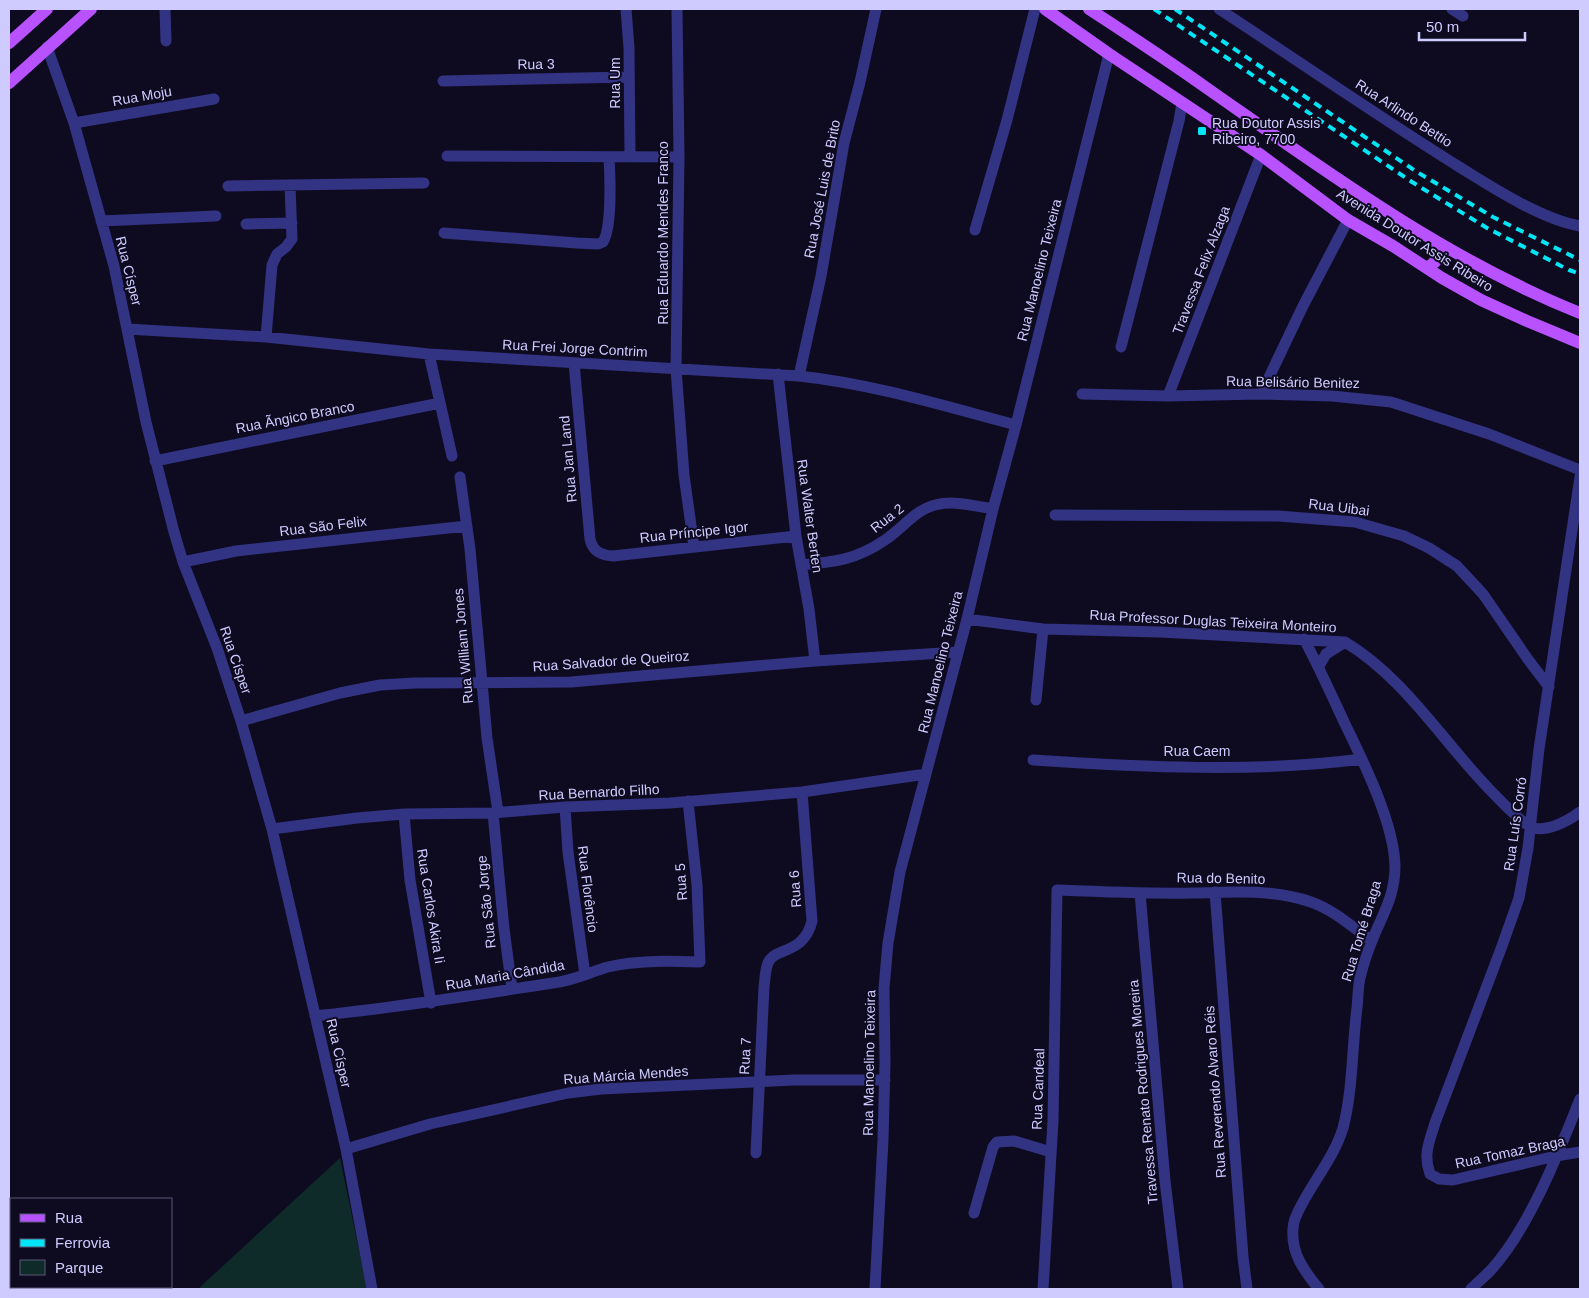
<svg xmlns="http://www.w3.org/2000/svg" width="1589" height="1298" font-family="Arial,sans-serif">
<style>
.green{fill:#0e2b29}
.lines{fill:none;stroke-linecap:round;stroke-linejoin:round}
.minor{stroke:#333383;stroke-width:11}
.primary{stroke:#b852ff;stroke-width:12}
.rail{stroke:#00e6f6;stroke-width:4;stroke-dasharray:8 6;stroke-linecap:butt}
.poi-dot{fill:#00e6f6;stroke:#0e0b21;stroke-width:2}
.labels{text-anchor:middle;dominant-baseline:central;stroke-width:4;stroke-linejoin:round;paint-order:stroke}
.street-label{font-size:14px;fill:#cfcbff;stroke:#0e0b21}
.poi-label{font-size:14px;fill:#cfcbff;stroke:#0e0b21;text-anchor:start}
</style>
<rect width="100%" height="100%" fill="#0e0b21"/>
<path class="green" d="M 340,1158 L 367,1289 L 198,1289 Z"/>
<g class="lines">
<path class="minor" d="M 165,9 L 166,41
M 626,9 L 629,48 L 630,157
M 677,9 L 679,157 L 676,369 L 684,475 L 694,547
M 1219,9 C 1300,62 1379,117 1461,168 C 1493,188 1543,220 1580,226
M 1452,9 L 1463,16
M 47,47 L 74,123 L 114,266 L 146,422 L 174,532 L 183,562 L 217,648 L 241,721 L 272,829 L 346,1149 L 372,1289
M 443,81 L 629,77
M 74,123 L 214,99
M 447,156 L 679,157
M 228,186 L 424,183
M 101,221 L 216,216
M 246,224 L 292,223
M 975,230 L 1007,120 L 1035,9
M 444,233 L 577,243 L 598,244 L 603,242 C 612,228 610,175 609,157
M 127,329 L 266,337 L 429,354 L 799,376 C 873,384 944,406 1016,425
M 266,337 L 272,265 L 277,254 L 286,247 L 292,239 L 290,185
M 1121,347 L 1179,121 L 1182,103
M 429,354 L 452,456
M 574,363 L 590,539 C 593,552 601,555 613,556 L 796,536
M 778,374 L 796,536 L 809,609 L 815,661
M 799,376 L 821,276 L 844,143 L 860,82 L 876,9
M 1082,394 L 1168,396 L 1261,394 L 1332,396 L 1391,402 L 1489,434 L 1580,470
M 1261,394 L 1303,306 L 1348,220
M 1168,396 L 1261,155
M 155,461 L 440,403
M 460,477 L 470,549 L 487,738 L 498,812
M 1580,477 L 1539,749 L 1528,848 L 1519,898 L 1502,946 L 1435,1123 C 1429,1143 1423,1154 1430,1174 L 1439,1179 L 1453,1180 L 1556,1156 L 1580,1152
M 1055,515 L 1278,516 L 1355,522 L 1404,536 L 1429,548 L 1457,566 L 1483,594 L 1527,658 L 1549,687
M 183,562 L 236,551 L 467,526
M 801,565 C 834,562 856,560 885,540 C 902,529 915,510 935,505 C 953,500 975,506 993,509
M 967,619 L 1043,629 L 1160,632 L 1345,642 C 1405,678 1443,742 1491,791 C 1500,800 1519,821 1531,827 C 1546,833 1568,821 1580,812
M 1304,639 C 1319,667 1332,696 1345,724 C 1364,763 1394,823 1395,866 C 1395,897 1382,915 1372,941 C 1367,953 1363,966 1360,978 C 1358,987 1358,998 1357,1008 C 1352,1046 1353,1090 1343,1128 C 1335,1155 1315,1179 1302,1204 C 1298,1211 1293,1220 1293,1229 C 1291,1253 1304,1271 1319,1289
M 1319,666 L 1326,654 L 1345,642
M 1036,700 L 1043,629
M 241,721 L 340,693 L 380,685 L 415,683 L 571,682 L 815,661 L 958,652
M 1033,760 C 1140,767 1255,773 1362,759
M 565,807 L 568,852 L 585,975
M 493,813 L 504,929 L 512,989
M 404,814 L 410,880 L 431,1003
M 272,829 L 357,818 L 404,814 L 493,813 L 565,807 L 670,803 L 802,792 L 926,774
M 1215,892 L 1243,1257 L 1247,1289
M 1140,893 L 1165,1181 L 1178,1289
M 315,1016 C 395,1008 474,995 553,983 C 573,981 590,972 608,967 C 638,960 670,961 700,962 L 697,885 L 688,801
M 346,1149 L 430,1124 L 568,1093 L 601,1089 L 794,1080 L 885,1080
M 756,1153 L 764,987 C 765,980 765,970 768,963 C 774,947 804,955 812,921 L 802,792
M 974,1213 L 993,1147 L 997,1142 L 1014,1141 L 1051,1152
M 875,1289 L 883,1140 L 885,1063 L 884,988 L 888,943 L 900,872 L 967,619 L 993,509 L 1016,425 L 1109,54
M 1043,1289 L 1053,1121 L 1057,890 C 1103,892 1148,894 1194,893 C 1232,892 1274,889 1311,902 C 1334,910 1352,927 1372,941
M 1471,1289 C 1477,1283 1484,1277 1490,1271 C 1529,1229 1559,1152 1580,1099"/>
<path class="primary" d="M 1045,9 L 1109,54 L 1261,155 L 1348,220 L 1393,246 L 1442,278 L 1481,300 L 1527,321 L 1580,343
M 1089,9 C 1129,35 1169,61 1208,89 C 1327,172 1445,259 1580,313
M 9,43 L 47,9
M 9,83 L 91,9
M 1427,268 L 1435,262 L 1438,243"/>
<path class="rail" d="M 1154,9 L 1412,182 L 1487,228 L 1569,270 L 1580,274
M 1175,9 L 1417,172 L 1493,217 L 1580,260"/>
</g>
<rect class="poi-dot" x="1197" y="126" width="10" height="10" rx="2.5"/>
<g class="labels">
<g class="street-label">
<text transform="translate(536 64) rotate(-1)">Rua 3</text>
<text transform="translate(615 83) rotate(-90)">Rua Um</text>
<text transform="translate(142 96) rotate(-10)">Rua Moju</text>
<text transform="translate(1404 113) rotate(33)">Rua Arlindo Bettio</text>
<text transform="translate(822 189) rotate(-79)">Rua José Luis de Brito</text>
<text transform="translate(663 233) rotate(-90)">Rua Eduardo Mendes Franco</text>
<text transform="translate(1415 240) rotate(32)">Avenida Doutor Assis Ribeiro</text>
<text transform="translate(1039 270) rotate(-76)">Rua Manoelino Teixeira</text>
<text transform="translate(1201 270) rotate(-69)">Travessa Felix Alzaga</text>
<text transform="translate(129 271) rotate(76)">Rua Císper</text>
<text transform="translate(575 348) rotate(3)">Rua Frei Jorge Contrim</text>
<text transform="translate(1293 382) rotate(1)">Rua Belisário Benitez</text>
<text transform="translate(295 417) rotate(-11)">Rua Ãngico Branco</text>
<text transform="translate(568 459) rotate(-95)">Rua Jan Land</text>
<text transform="translate(1339 507) rotate(7)">Rua Uibai</text>
<text transform="translate(810 516) rotate(82)">Rua Walter Berten</text>
<text transform="translate(887 518) rotate(-38)">Rua 2</text>
<text transform="translate(323 526) rotate(-7)">Rua São Felix</text>
<text transform="translate(694 532) rotate(-6)">Rua Príncipe Igor</text>
<text transform="translate(1213 621) rotate(3)">Rua Professor Duglas Teixeira Monteiro</text>
<text transform="translate(463 646) rotate(-95)">Rua William Jones</text>
<text transform="translate(236 660) rotate(71)">Rua Císper</text>
<text transform="translate(611 661) rotate(-4)">Rua Salvador de Queiroz</text>
<text transform="translate(940 662) rotate(-76)">Rua Manoelino Teixeira</text>
<text x="1197" y="751">Rua Caem</text>
<text transform="translate(599 792) rotate(-3)">Rua Bernardo Filho</text>
<text transform="translate(1515 824) rotate(-82)">Rua Luís Corró</text>
<text transform="translate(1221 878) rotate(1)">Rua do Benito</text>
<text transform="translate(681 882) rotate(-94)">Rua 5</text>
<text transform="translate(588 889) rotate(83)">Rua Florêncio</text>
<text transform="translate(795 889) rotate(-94)">Rua 6</text>
<text transform="translate(486 902) rotate(-96)">Rua São Jorge</text>
<text transform="translate(431 906) rotate(81)">Rua Carlos Akira Ii</text>
<text transform="translate(1361 931) rotate(-73)">Rua Tomé Braga</text>
<text transform="translate(505 975) rotate(-10)">Rua Maria Cândida</text>
<text transform="translate(339 1053) rotate(77)">Rua Císper</text>
<text transform="translate(745 1056) rotate(-87)">Rua 7</text>
<text transform="translate(869 1063) rotate(-89)">Rua Manoelino Teixeira</text>
<text transform="translate(626 1075) rotate(-4)">Rua Márcia Mendes</text>
<text transform="translate(1038 1089) rotate(-88)">Rua Candeal</text>
<text transform="translate(1143 1092) rotate(-95)">Travessa Renato Rodrigues Moreira</text>
<text transform="translate(1215 1092) rotate(-94)">Rua Reverendo Alvaro Réis</text>
<text transform="translate(1510 1152) rotate(-12)">Rua Tomaz Braga</text>
</g>
<g class="poi-label">
<text x="1212" y="123">Rua Doutor Assis<tspan x="1212" dy="16">Ribeiro, 7700</tspan></text>
</g>
</g>
<rect width="1589" height="1298" fill="none" stroke="#cfcbff" stroke-width="20"/>
<rect x="10" y="1198" width="162" height="90" fill="#0e0b21" stroke="#5b587a"/>
<rect x="20" y="1214" width="25" height="8" fill="#b852ff" stroke="#5b587a"/>
<text x="55" y="1223" font-size="15" fill="#cfcbff">Rua</text>
<rect x="20" y="1239" width="25" height="8" fill="#00e6f6" stroke="#5b587a"/>
<text x="55" y="1248" font-size="15" fill="#cfcbff">Ferrovia</text>
<rect x="20" y="1260" width="25" height="15" fill="#0e2b29" stroke="#5b587a"/>
<text x="55" y="1273" font-size="15" fill="#cfcbff">Parque</text>
<path d="M1419 32v8h106v-8" fill="none" stroke="#cfcbff" stroke-width="2.5"/>
<text x="1426" y="32" font-size="15" fill="#cfcbff" stroke="#0e0b21" stroke-width="4" paint-order="stroke">50 m</text>
</svg>
